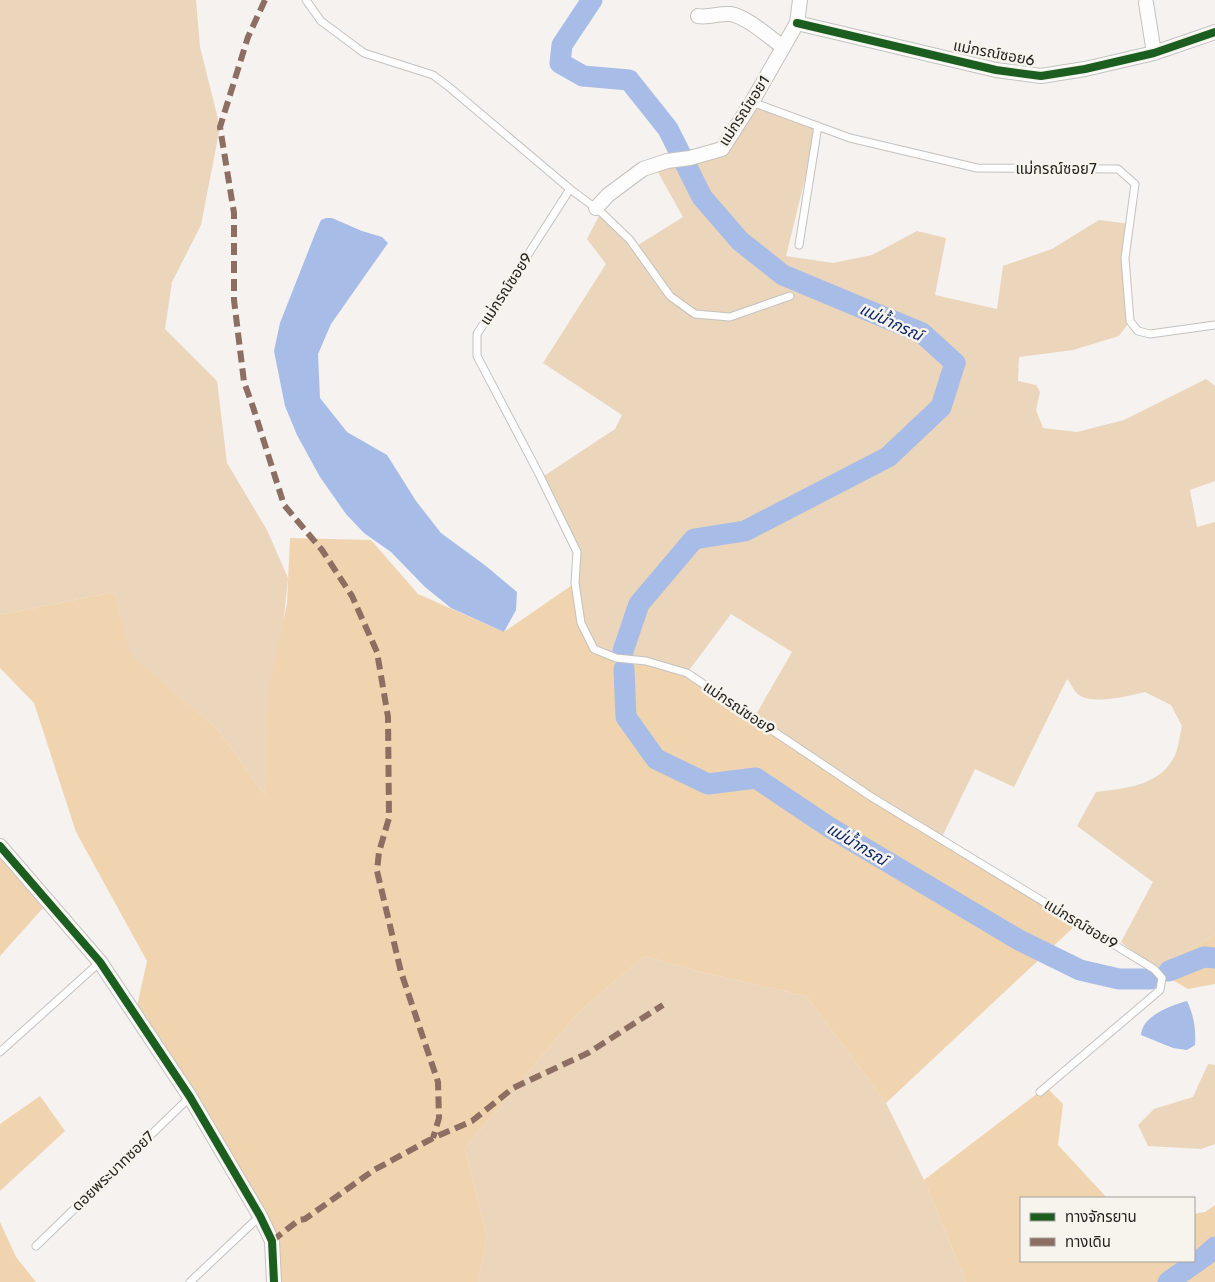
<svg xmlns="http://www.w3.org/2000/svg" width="1215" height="1282" font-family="Rubik,'Noto Sans Thai',sans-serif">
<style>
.green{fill:#ebd5bb}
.forest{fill:#f0d4af}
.water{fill:#a7bce7}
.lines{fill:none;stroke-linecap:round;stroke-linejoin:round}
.river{stroke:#a7bce7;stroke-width:21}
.lane-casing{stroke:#c4c2bf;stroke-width:9}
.street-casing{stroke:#c4c2bf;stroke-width:16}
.lane{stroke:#fefdfd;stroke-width:7}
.street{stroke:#fefdfd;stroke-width:14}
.quiet{stroke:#8d6e63;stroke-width:6;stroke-dasharray:12 6;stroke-linecap:butt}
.cycleway-casing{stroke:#f7f3ed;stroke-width:11}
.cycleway{stroke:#1b5e20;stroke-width:8}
.labels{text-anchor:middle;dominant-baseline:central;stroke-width:5;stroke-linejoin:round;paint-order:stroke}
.street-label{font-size:15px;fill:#252421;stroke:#f7f3ed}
.water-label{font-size:16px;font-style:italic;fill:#0c266e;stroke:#f7f3ed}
</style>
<rect width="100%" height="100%" fill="#f5f2ef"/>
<path class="green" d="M 0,0 L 196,0 L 200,47 L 220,127 L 201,225 L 172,282 L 165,329 L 217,381 L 227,463 L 267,530 L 288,578 L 265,795 L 217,729 L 129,654 L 114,592 L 0,615 Z
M 752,102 L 818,126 L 786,256 L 833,263 L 872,255 L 917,231 L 946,238 L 935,295 L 997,309 L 1003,266 L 1052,249 L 1099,220 L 1130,224 L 1125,258 L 1130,321 L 1119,336 L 1073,350 L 1019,357 L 1018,381 L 1036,385 L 1040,392 L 1036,410 L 1043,428 L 1077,432 L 1124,420 L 1206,379 L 1215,386 L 1215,481 L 1190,490 L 1197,527 L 1215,522 L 1215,935 L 1154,969 L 1121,942 L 1153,882 L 1077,826 L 1096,792 C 1127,788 1162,786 1176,753 C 1179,744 1180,734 1182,726 L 1171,705 L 1145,692 C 1129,696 1093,705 1079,695 C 1074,692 1071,683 1067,679 L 1014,787 L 975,769 L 941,839 L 754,718 L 792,652 L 731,614 L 687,673 L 616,658 L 594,649 L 581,623 L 575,583 L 577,552 L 541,478 L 615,429 L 622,415 L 543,363 L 606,264 L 587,239 L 601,212 L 635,247 L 683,217 L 654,165 L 707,157 Z
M 644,956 L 701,972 L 806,996 L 886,1103 L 924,1180 L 966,1282 L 478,1282 L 487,1236 L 465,1148 L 577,1014 Z
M 1208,1064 L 1215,1065 L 1215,1144 L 1201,1149 L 1148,1146 L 1138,1125 L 1154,1109 L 1193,1097 Z"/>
<path class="forest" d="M 290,538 L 371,540 L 418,594 L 504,632 L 575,583 L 581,623 L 594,649 L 616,658 L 687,673 L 1078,923 L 886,1103 L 806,996 L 701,972 L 644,956 L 577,1014 L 465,1148 L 487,1236 L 478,1282 L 276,1282 L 272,1241 L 135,1015 L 147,961 L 76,832 L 34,703 L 0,668 L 0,615 L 114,592 L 130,654 L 217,729 L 265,795 L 269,690 L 287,603 Z
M 0,858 L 43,908 L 0,956 Z
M 1215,935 L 1215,984 L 1188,989 L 1154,969 Z
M 1046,1087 L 1063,1104 L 1058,1145 L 1107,1198 L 1021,1198 L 1021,1261 L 1194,1261 L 1194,1214 L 1205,1212 L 1215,1205 L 1215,1282 L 966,1282 L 924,1180 Z
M 40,1096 L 65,1131 L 0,1191 L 0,1124 Z
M 0,1222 L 16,1257 L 36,1282 L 0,1282 Z"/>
<path class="water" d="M 326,218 L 332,218 L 362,231 L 382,237 L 388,243 L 331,324 L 318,354 L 320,398 L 347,432 L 387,455 L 416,501 L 441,533 L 486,566 L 517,592 L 516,610 L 504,632 L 451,608 L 425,587 L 391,552 L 364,533 L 346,514 L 320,477 L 297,435 L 285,406 L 274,351 L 280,323 L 315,234 L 321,220 Z
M 1187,1001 C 1194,1016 1196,1029 1195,1045 L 1187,1050 L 1173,1048 L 1141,1035 C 1143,1015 1170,1006 1187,1001 Z"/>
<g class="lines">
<path class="river" d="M 592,0 L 562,45 L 560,63 L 583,76 L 629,80 L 668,129 L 702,197 L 740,241 L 783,275 L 922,333 L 955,363 L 941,407 L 888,457 L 745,531 L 694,539 L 639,604 L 623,651
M 624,669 L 626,717 L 656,759 L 708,784 L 756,778 L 829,827 L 1019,940 L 1080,970 L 1119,979 L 1150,979
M 1169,971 L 1204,957 L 1215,958
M 1168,1282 L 1205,1256 L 1215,1247"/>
<g class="lane-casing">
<path id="lane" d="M 306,0 L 321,21 L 364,53 L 433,75 L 449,87 L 570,189 L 601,212 L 630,240 L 670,296 L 695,314 L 730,317 L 790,296
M 752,102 L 850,138 L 977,168 L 1118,169 L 1135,184 L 1125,258 L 1130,321 L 1138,331 L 1150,334 L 1215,325
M 570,189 L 477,334 L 477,356 L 539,474 L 577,552 L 575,583 L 581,623 L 594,649 L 616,658 L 646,661 L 687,673 L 870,796 L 1154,969 L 1162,978 L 1160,990 L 1040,1092
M 799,245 L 818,126
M 0,1052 L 100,962
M 36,1246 L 190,1097
M 190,1282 L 260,1216"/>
</g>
<g class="street-casing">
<path id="street" d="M 1146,3 L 1154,53
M 698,16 C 709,18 719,13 730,14 C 746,16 769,37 783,47
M 797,23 L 996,70 L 1041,76 L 1085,69 L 1154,53 L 1215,32
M 596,208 L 608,195 L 643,169 L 667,161 L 690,158 L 722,149 L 752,102 L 797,23 L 800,0
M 0,846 L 100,962 L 190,1097 L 260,1216 L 272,1241 L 274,1282"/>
</g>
<use href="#lane" class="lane"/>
<use href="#street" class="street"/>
<path class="quiet" d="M 265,0 L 248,37 L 220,127 L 234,213 L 234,300 L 244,382 L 253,407 L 284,505 L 322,550 L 352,596 L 377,652 L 388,717 L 389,818 L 379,852 L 377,871 L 401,972 L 438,1082 L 439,1118 L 433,1138
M 272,1241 L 299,1220 L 305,1219 L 374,1170 L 433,1138 L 472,1121 L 513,1088 L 588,1053 L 663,1005"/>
<g class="cycleway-casing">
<path id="cycleway" d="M 797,23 L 996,70 L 1041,76 L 1085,69 L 1154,53 L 1215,32
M 0,846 L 100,962 L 190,1097 L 260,1216 L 272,1241 L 274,1282"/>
</g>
<use href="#cycleway" class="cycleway"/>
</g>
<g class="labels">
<g class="street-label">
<text transform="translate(994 53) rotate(11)">แม่กรณ์ซอย6</text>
<text transform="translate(744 111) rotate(-57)">แม่กรณ์ซอย1</text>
<text x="1056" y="169">แม่กรณ์ซอย7</text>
<text transform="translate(506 289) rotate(-57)">แม่กรณ์ซอย9</text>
<text transform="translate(739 708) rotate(34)">แม่กรณ์ซอย9</text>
<text transform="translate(1081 924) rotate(31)">แม่กรณ์ซอย9</text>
<text transform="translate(113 1171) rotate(-44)">ดอยพระบาทซอย7</text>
</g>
<g class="water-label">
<text transform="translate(891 322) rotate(25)">แม่น้ำกรณ์</text>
<text transform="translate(857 844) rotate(31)">แม่น้ำกรณ์</text>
</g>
</g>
<rect x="1020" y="1197" width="175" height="65" fill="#f7f3ed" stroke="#a3a09b"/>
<rect x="1030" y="1213" width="25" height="8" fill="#1b5e20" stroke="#a3a09b"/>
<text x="1065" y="1222" font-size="15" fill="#252421">ทางจักรยาน</text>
<rect x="1030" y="1238" width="25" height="8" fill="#8d6e63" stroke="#a3a09b"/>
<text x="1065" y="1247" font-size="15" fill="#252421">ทางเดิน</text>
</svg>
